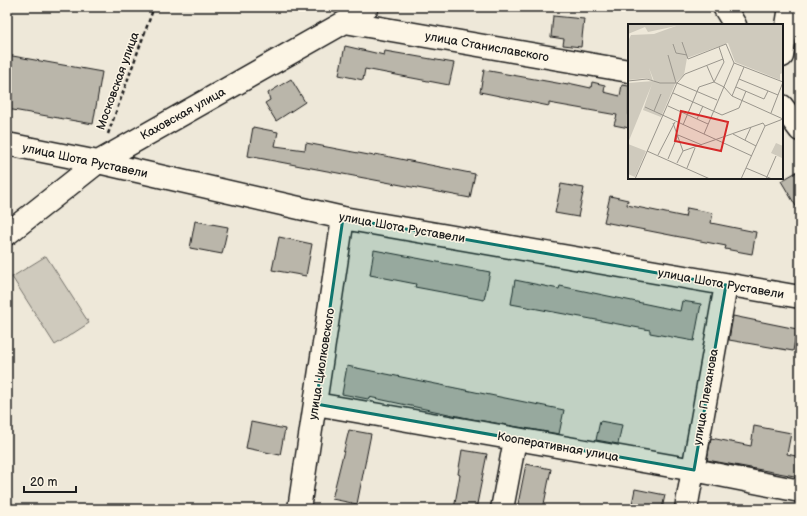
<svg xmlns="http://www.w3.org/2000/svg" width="807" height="516" font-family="'Balsamiq Sans',sans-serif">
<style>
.green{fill:#cfcabd;stroke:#76736c}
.building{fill:#bab6aa;stroke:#1c1c1c}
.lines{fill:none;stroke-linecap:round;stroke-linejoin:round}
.minor-casing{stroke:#1c1c1c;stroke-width:25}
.path{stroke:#1c1c1c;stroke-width:2.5;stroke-dasharray:4 3;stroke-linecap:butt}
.minor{stroke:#fcf5e5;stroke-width:22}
.marked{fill:#0f766e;fill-opacity:0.2;stroke:#0f766e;stroke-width:3;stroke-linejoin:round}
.labels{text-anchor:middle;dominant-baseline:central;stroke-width:3;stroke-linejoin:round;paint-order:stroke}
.street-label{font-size:12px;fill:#1c1c1c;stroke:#fcf5e5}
.inset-road{fill:none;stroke:#9a968d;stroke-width:1}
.view{fill:#d62828;fill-opacity:0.15;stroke:#d62828;stroke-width:2}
.inset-edge{fill:none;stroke:#1c1c1c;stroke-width:2}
</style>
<rect width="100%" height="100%" fill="#eee8d9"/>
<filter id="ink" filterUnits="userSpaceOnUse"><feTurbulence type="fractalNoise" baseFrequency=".025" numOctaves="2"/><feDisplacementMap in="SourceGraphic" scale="8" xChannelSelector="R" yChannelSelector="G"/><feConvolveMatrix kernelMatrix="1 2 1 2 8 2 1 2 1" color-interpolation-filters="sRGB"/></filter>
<g filter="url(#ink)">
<path class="green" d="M 46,256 L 89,323 L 55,345 L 12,277 Z"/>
<path class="building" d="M 553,16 L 584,19 L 581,47 L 563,45 L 564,39 L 551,37 Z
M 345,46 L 384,55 L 385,51 L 454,63 L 449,85 L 365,69 L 363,80 L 339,75 Z
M 7,55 L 102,72 L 93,124 L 7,109 Z
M 484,70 L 568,85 L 568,83 L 591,88 L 592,82 L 605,85 L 604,92 L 620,96 L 622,85 L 629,86 L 629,128 L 614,125 L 617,115 L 549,103 L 549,106 L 480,92 Z
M 291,79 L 305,102 L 276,121 L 265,103 L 270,100 L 268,93 Z
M 253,127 L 278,132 L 275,146 L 305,150 L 306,143 L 374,156 L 375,154 L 475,174 L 470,198 L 248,156 Z
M 800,170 L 800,213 L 781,181 Z
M 561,184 L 584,188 L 578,217 L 555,213 Z
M 610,196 L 628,200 L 627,205 L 685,217 L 687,208 L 713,213 L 711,223 L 756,232 L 752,254 L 725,249 L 726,246 L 604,222 Z
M 195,221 L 228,227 L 222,254 L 190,248 Z
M 279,237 L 312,244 L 306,276 L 272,270 Z
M 374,250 L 490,272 L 484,300 L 415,287 L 416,284 L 370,275 Z
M 515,280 L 559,289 L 560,286 L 680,311 L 682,301 L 701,304 L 694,341 L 650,333 L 650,330 L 511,304 Z
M 733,316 L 797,329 L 793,351 L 729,340 Z
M 347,366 L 564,410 L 559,434 L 472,419 L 369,397 L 368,399 L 342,394 Z
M 600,421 L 622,425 L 618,444 L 596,440 Z
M 251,422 L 285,429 L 280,455 L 246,448 Z
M 754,426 L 791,433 L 787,454 L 800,457 L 800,477 L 707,460 L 711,438 L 751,446 Z
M 349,430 L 371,434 L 357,504 L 332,499 Z
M 462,450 L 487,454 L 476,509 L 454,509 L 460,475 L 458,474 Z
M 526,464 L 551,469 L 543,509 L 517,509 Z
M 635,489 L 665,495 L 662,509 L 631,509 Z"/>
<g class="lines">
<g class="minor-casing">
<path id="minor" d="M 724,7 L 735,25
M 345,22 L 629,71
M 782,56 L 790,7
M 782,106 L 800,130
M 7,144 L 98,162 L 343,218 L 800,297
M 7,234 L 98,162 L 345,22 L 367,7
M 316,404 L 694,470 L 800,491
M 299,509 L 343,218
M 502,509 L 515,440
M 686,509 L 726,285"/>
</g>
<path class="path" d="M 108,134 L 154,7"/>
<use href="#minor" class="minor"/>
</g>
</g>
<path class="marked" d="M 343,218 L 726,285 L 694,470 L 316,404 Z"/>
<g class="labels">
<g class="street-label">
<text transform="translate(487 47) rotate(10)">улица Станиславского</text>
<text transform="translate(118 81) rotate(-70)">Московская улица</text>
<text transform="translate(183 114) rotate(-29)">Каховская улица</text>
<text transform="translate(85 161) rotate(12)">улица Шота Руставели</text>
<text transform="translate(402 228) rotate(10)">улица Шота Руставели</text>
<text transform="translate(721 284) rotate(10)">улица Шота Руставели</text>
<text transform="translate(322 364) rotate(-81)">улица Циолковского</text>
<text transform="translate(706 397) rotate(-80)">улица Плеханова</text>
<text transform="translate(558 447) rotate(10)">Кооперативная улица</text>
</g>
</g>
<g transform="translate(628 24)">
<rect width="155" height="155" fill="#eee8d9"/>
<path d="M 0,0 L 155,0 L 155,49 L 152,50 L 152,56 L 107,38 L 100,19 L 59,34 L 56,51 L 48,58 L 33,93 L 15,86 L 24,60 L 0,119 L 0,59 L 26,57 L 21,44 L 25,57 L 19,54 L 0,56 L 0,17 L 3,11 L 26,10 L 48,2 L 20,8 L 17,3 L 0,10 ZM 148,119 L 155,122 L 154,134 L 143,129 ZM 0,120 L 18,127 L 7,153 L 0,150 Z" fill="#cfcabd"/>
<path class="inset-road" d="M 54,18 L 60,35 L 98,20 L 106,39 L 155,58 L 143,89M 45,20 L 48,29 L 59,31M 40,31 L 48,59M 79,42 L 86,58 L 96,63 L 104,72 L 155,95M 111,55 L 150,71M 0,57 L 19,55 L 32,59 L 49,59 L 89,76M 108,63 L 136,75 L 140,67M 45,69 L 94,91 L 111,84 L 118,67M 104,72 L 116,43M 40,82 L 80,100M 17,83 L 124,132M 26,87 L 33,70M 69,95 L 75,82M 45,99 L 55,127M 55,101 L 71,63 L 86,58 L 96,38 L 91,23M 76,110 L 106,39M 105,110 L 128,122M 117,116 L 123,103M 19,127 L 82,155M 55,127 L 135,99 L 137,102M 30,131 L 47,98M 40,135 L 50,111 L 74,121M 49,139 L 55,127M 59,144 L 67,124M 118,144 L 144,155M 7,155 L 49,59 L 57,50 L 95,35M 113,155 L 137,102 L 155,95M 138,155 L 148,132"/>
<path class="view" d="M 53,87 L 100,98 L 93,127 L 47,117 Z"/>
<rect width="155" height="155" class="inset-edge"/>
</g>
<rect width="807" height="516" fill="none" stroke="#fcf5e5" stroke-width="24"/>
<rect x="12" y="12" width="783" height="492" fill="none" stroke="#1c1c1c" stroke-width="1.5" filter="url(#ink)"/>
<path d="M24 486v6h52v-6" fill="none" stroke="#1c1c1c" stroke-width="2"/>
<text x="30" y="486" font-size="12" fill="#1c1c1c" stroke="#fcf5e5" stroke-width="3" paint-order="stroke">20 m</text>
</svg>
